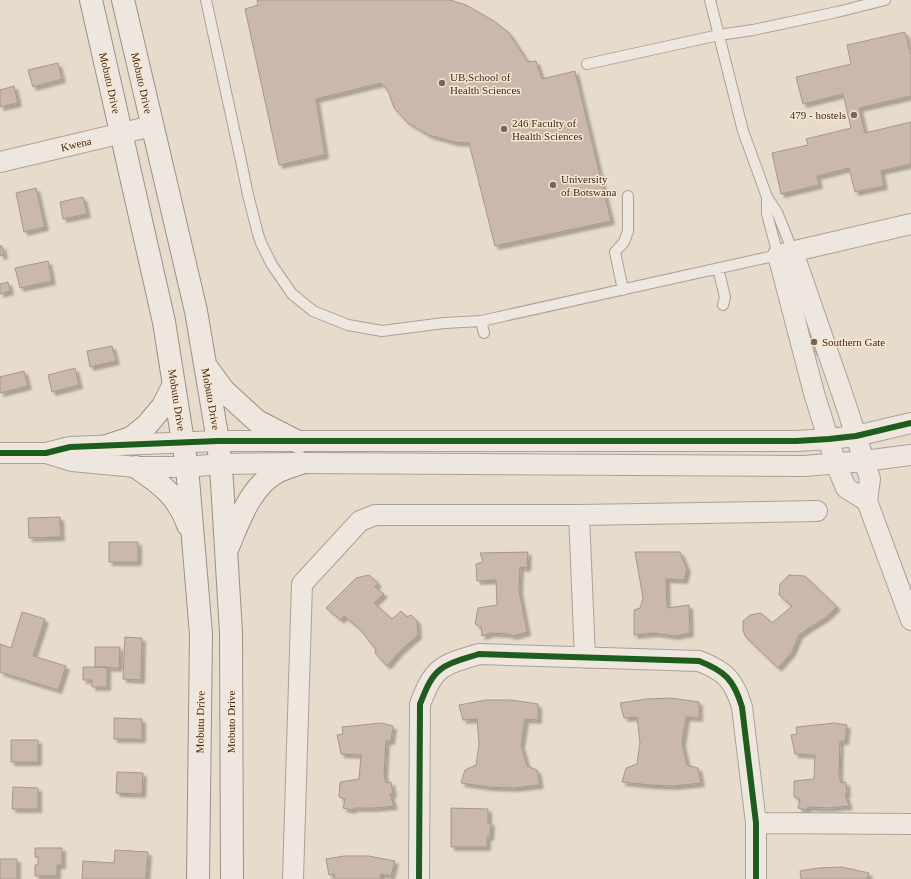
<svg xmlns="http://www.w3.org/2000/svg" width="911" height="879" font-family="Georgia,serif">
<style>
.building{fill:#cbb8ac;stroke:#a7968b;filter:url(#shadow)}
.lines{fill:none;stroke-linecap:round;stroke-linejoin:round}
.service-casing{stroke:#aca096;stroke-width:12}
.minor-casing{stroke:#aca096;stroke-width:22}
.secondary-casing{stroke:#9c9085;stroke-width:24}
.service{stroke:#eee7df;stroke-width:10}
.minor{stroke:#eee7df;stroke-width:20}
.secondary{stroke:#eee7df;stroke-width:22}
.cycleway-casing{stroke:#f8e7d1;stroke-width:8}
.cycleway{stroke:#1b5e20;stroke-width:6}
.poi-dot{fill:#77665a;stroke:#f8e7d1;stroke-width:1.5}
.labels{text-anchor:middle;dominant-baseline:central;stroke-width:3;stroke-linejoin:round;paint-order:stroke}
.poi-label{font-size:11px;fill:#3b271c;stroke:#f8e7d1;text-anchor:start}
.street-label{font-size:11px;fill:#3b271c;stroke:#f8e7d1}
</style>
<defs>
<filter id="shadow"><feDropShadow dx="3.5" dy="3.5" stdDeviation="1" flood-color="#0004"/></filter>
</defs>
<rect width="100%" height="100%" fill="#e7dbcc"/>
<path class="building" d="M 257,0 L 450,0 L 466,5 L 494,21 L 509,33 L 528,62 L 536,61 L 542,79 L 575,71 L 611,221 L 495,246 L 469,143 L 454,142 L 429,135 L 408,123 L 394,108 L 388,91 L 381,83 L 316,99 L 325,155 L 279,165 L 245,9 L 258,5 Z
M 905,32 L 911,55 L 911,96 L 859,108 L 865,133 L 911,122 L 911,164 L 881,171 L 884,186 L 855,192 L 849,168 L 817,176 L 819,185 L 781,194 L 772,153 L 808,145 L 806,139 L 851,128 L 843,94 L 803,104 L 796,77 L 851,64 L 847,45 Z
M 58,63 L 62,79 L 33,87 L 28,70 Z
M 14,86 L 18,103 L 0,107 L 0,90 Z
M 36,188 L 45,227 L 24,232 L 16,193 Z
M 83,197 L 87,214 L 63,219 L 60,202 Z
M 0,246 L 2,246 L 4,255 L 0,256 Z
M 48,261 L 52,281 L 20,288 L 15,268 Z
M 8,282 L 10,291 L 0,294 L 0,284 Z
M 815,332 L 820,351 L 813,352 L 809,334 Z
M 112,346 L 116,361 L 90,367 L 87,351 Z
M 75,368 L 79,385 L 52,392 L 48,375 Z
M 24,371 L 28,386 L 0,393 L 0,377 Z
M 60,517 L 61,537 L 29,538 L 28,518 Z
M 109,542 L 138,542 L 138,562 L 109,562 Z
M 528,552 L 527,568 L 520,567 L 519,590 L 527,632 L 513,636 L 508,634 L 491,633 L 482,636 L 481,627 L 475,624 L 478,608 L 497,605 L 496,580 L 477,581 L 476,564 L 483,562 L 480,553 Z
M 635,552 L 680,552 L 687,569 L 684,580 L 666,579 L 667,608 L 689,605 L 690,633 L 675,636 L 654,633 L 634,635 L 634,610 L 640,608 L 643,598 Z
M 369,575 L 378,583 L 375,587 L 384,594 L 374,603 L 392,619 L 401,611 L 407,617 L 411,615 L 417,621 L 418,635 L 401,650 L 387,666 L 375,653 L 376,650 L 360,629 L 344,616 L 341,620 L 326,608 L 356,578 Z
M 789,575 L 805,576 L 837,607 L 825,618 L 807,629 L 799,635 L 792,652 L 778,668 L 745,636 L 743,630 L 743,621 L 750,615 L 761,613 L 772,623 L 792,606 L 779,595 L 780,584 Z
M 22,612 L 45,619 L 33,656 L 66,666 L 58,690 L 0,672 L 0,644 L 11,648 Z
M 125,637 L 142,638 L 141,680 L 123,679 Z
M 95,647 L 120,647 L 119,668 L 95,667 Z
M 83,667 L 107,667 L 107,687 L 92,687 L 92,680 L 83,680 Z
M 671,698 L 699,702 L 699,718 L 686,717 L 682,743 L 687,765 L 698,768 L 701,783 L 674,786 L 650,785 L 622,782 L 626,768 L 637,764 L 640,743 L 637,717 L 624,718 L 620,703 L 647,699 Z
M 486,700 L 511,700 L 538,704 L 538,720 L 525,719 L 521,745 L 527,766 L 537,770 L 540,785 L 513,788 L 489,787 L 461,783 L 465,770 L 476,765 L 479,744 L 477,719 L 463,720 L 459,705 Z
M 114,718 L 142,719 L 142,739 L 114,739 Z
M 381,723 L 393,726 L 391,741 L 386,741 L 384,775 L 386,783 L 391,782 L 393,794 L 390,794 L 394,806 L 374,808 L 354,808 L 352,810 L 343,808 L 345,799 L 339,797 L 340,782 L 359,779 L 361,755 L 341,754 L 337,735 L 343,734 L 342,727 Z
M 835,723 L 847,725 L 845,741 L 840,741 L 839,775 L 841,783 L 846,782 L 847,793 L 845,794 L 849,806 L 829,808 L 808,807 L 806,810 L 798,808 L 800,799 L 794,797 L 794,781 L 814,779 L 815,755 L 795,754 L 791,735 L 797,734 L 796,727 Z
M 11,740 L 38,740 L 38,762 L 11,762 Z
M 117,772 L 143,773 L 142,794 L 116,793 Z
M 13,787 L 38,788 L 38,809 L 12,809 Z
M 451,808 L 488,809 L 488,823 L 491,822 L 490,837 L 487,837 L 487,847 L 451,847 Z
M 35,848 L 62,848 L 62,865 L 57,865 L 57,876 L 35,876 L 35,865 L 38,865 L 38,857 L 35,857 Z
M 115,850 L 148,852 L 146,879 L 82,879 L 83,861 L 114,863 Z
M 344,856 L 369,856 L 395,861 L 391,876 L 381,874 L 380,879 L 335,879 L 334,874 L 329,875 L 326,859 Z
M 0,859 L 17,859 L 17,879 L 0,879 Z
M 842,867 L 869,873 L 867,879 L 801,879 L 800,871 L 818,868 Z"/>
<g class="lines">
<g class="service-casing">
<path id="service" d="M 206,0 L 241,161 L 248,195 L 258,234 L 261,243 L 272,265 L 292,294 L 313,311 L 348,325 L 382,331 L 444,323 L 481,321 L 778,255 L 767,214 L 767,197
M 710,0 L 743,131 L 767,197 L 777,212 L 793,252
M 587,64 L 719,35 L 753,30 L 837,12 L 885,0
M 718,268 L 725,297 L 723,305
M 623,290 L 615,252 L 624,242 L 628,231 L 628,196
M 481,321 L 484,333"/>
</g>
<g class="minor-casing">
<path id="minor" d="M 0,162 L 152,126
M 793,252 L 844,399 L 870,479 L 867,501 L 911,620
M 0,453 L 46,453 L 70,447 L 218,441 L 796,441 L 829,439 L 856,436 L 911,423
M 46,453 L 72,461 L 136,467 L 187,467 L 220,464 L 301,463 L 804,466 L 864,461 L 911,455
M 867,501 L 846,488 L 836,464 L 814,393 L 778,255 L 911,224
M 579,515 L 585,658
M 756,823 L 911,824
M 293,879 L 302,584 L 360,521 L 375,515 L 579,515 L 817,511
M 419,879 L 420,704 C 425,692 430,677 441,669 C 451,661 467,658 479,654 L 699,661 C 725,671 734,680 742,707 L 756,823 L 756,879"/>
</g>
<g class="secondary-casing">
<path id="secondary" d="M 91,0 L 164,322 L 187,467 L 201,634 L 198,879
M 123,0 L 196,311 L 218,441 L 222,482 L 231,633 L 232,879
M 208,369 L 224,391 L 257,421 L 298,442
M 107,446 L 131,438 L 147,425 L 163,406 L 174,384
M 136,467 C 160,483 178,496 188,525
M 228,547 C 239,521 250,487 277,472 C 284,468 293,466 301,463"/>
</g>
<use href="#service" class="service"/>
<use href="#minor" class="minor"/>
<use href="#secondary" class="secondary"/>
<g class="cycleway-casing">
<path id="cycleway" d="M 0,453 L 46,453 L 70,447 L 218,441 L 796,441 L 829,439 L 856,436 L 911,423
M 419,879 L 420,704 C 425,692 430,677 441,669 C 451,661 467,658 479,654 L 699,661 C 725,671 734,680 742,707 L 756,823 L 756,879"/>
</g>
<use href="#cycleway" class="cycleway"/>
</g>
<g class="poi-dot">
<circle cx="442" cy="83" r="4"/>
<circle cx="854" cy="115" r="4"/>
<circle cx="504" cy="129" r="4"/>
<circle cx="553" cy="185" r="4"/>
<circle cx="814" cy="342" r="4"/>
</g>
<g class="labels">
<g class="poi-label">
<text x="450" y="77">UB,School of<tspan x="450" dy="13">Health Sciences</tspan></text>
<text x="846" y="115" text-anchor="end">479 - hostels</text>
<text x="512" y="123">246 Faculty of<tspan x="512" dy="13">Health Sciences</tspan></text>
<text x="561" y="179">University<tspan x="561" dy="13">of Botswana</tspan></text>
<text x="822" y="342">Southern Gate</text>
</g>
<g class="street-label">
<text transform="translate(110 83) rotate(77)">Mobutu Drive</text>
<text transform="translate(142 83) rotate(77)">Mobuto Drive</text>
<text transform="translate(76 144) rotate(-13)">Kwena</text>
<text transform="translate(211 399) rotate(80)">Mobuto Drive</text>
<text transform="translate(177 400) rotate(81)">Mobutu Drive</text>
<text transform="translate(200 722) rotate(-89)">Mobutu Drive</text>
<text transform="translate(231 722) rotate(-90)">Mobuto Drive</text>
</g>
</g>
</svg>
